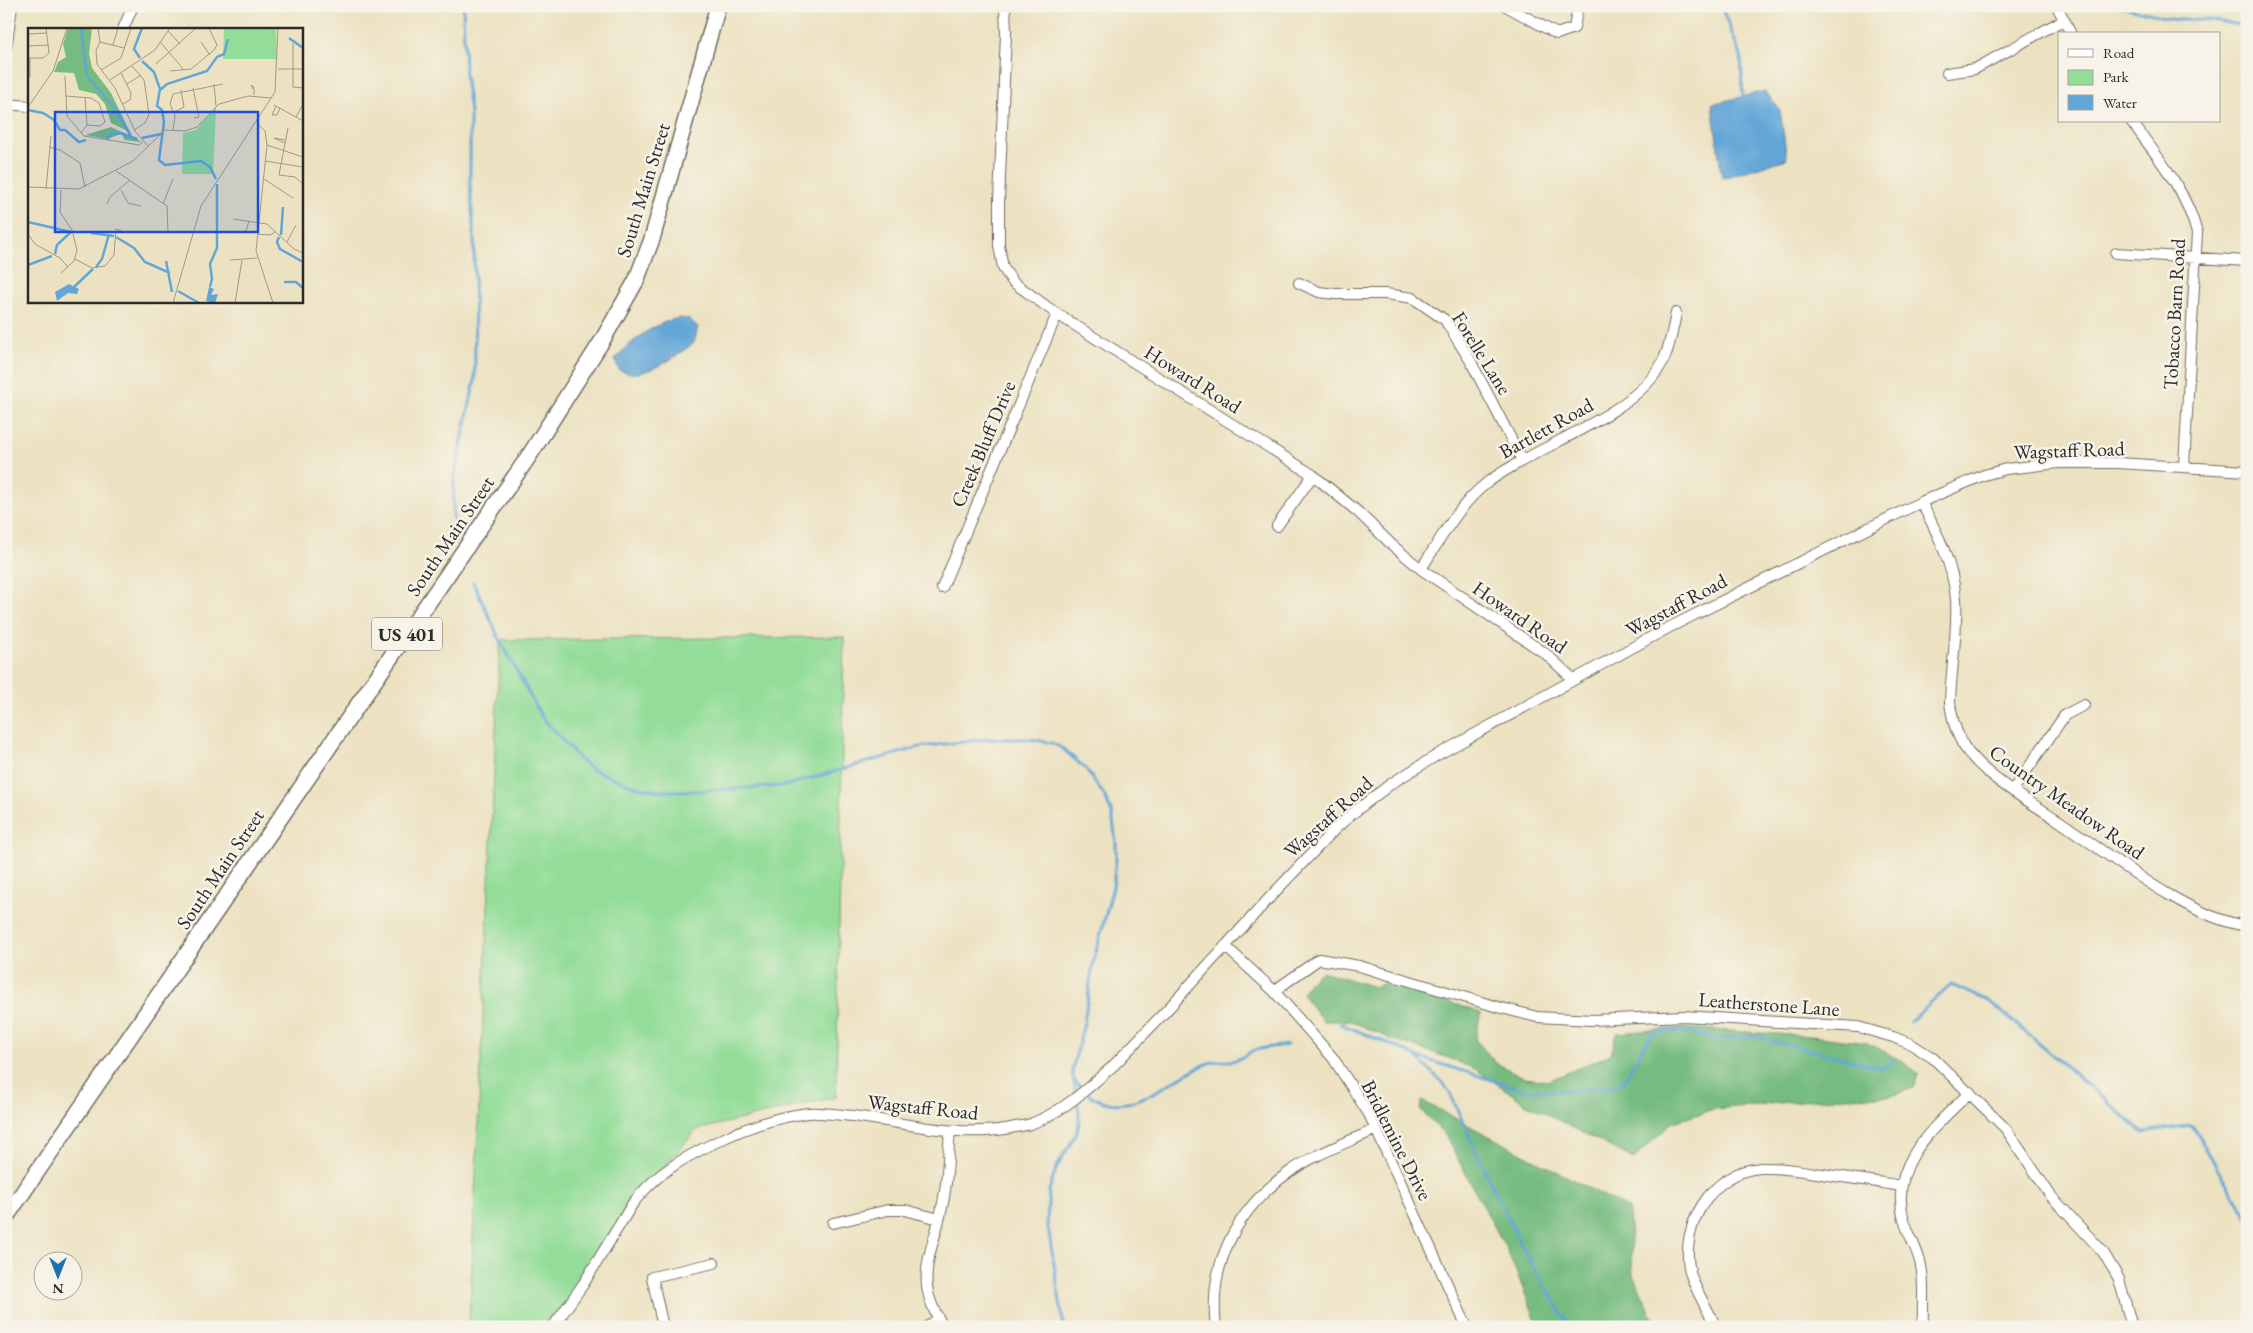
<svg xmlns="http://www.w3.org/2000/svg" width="2253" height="1333" font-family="'EB Garamond',serif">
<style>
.green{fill:#93dd98;stroke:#5f8462}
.forest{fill:#76bc80;stroke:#507456}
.water{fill:#62a6d7;stroke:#466881}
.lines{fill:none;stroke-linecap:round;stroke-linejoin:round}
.stream{stroke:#62a6d7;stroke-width:3}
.minor-casing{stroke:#6f6b60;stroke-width:12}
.highway-casing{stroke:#6f6b60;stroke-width:18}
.minor{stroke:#fff;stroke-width:10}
.highway{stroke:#fff;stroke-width:15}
.labels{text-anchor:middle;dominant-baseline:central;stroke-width:5;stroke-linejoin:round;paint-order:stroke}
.shield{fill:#f7f3e8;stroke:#686764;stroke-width:1}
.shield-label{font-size:19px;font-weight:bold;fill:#2b2b2b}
.street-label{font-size:20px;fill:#2b2b2b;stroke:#f7f3e8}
.inset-river{fill:none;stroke:#62a6d7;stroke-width:2.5}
.inset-road{fill:none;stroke:#9f9985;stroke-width:1}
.view{fill:#1d4ed8;fill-opacity:0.15;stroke:#1d4ed8;stroke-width:2.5}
.inset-edge{fill:none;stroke:#2b2b2b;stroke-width:2.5}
</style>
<rect width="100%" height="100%" fill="#f7f3e8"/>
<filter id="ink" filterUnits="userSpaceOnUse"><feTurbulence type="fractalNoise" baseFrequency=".02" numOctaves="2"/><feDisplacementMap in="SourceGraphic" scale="10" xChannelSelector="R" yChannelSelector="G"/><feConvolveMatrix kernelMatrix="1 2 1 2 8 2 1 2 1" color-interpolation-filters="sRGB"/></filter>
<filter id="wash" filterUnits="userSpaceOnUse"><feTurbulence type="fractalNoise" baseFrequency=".0096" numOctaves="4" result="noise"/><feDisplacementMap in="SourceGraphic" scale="20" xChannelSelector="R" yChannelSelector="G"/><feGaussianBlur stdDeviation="1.12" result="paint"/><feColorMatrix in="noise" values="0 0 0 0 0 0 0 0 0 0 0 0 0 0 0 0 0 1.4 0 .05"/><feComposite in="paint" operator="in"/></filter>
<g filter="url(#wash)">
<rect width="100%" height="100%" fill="#ece2c1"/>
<path class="green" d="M 844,637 L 836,1097 L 696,1130 L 623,1217 L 566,1304 L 538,1327 L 469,1327 L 500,640 Z"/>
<path class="forest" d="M 1322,971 L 1374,987 L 1388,982 L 1481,1013 L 1475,1039 L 1496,1063 L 1525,1078 L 1548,1081 L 1611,1054 L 1617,1033 L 1679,1028 L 1811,1036 L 1867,1043 L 1900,1060 L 1919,1074 L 1913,1088 L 1888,1096 L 1844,1097 L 1714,1109 L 1671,1123 L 1634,1159 L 1525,1103 L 1477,1070 L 1446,1057 L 1391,1039 L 1351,1021 L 1323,1021 L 1302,994 L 1309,982 Z
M 1422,1101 L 1629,1209 L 1633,1273 L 1657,1327 L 1539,1327 L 1507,1250 L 1445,1135 L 1420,1109 Z"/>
<path class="water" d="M 1765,91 L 1780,110 L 1787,159 L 1722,178 L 1712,104 Z
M 681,318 L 689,319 L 698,327 L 694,343 C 675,357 642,382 619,370 L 615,360 C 628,342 659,320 681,318 Z"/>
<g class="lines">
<path class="stream" d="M 1721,6 L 1741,56 L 1743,99
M 2120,6 L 2176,20 L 2209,20 L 2247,26
M 457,535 L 453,517 L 454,478 L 475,380 L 474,237 L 470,183 L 470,112 L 465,75 L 463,6
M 473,582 L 500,640 L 541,716 L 579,759 L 591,769 L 637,787 L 660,791 L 697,791 L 784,786 L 920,747 L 988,739 L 1030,739 L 1052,743 L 1063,749 L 1085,768 L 1104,795 L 1112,813 L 1116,843 L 1116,859 L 1113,887 L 1093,963 L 1084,1023 L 1072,1071 L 1079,1111 L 1079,1124 L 1076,1134 L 1057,1167 L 1049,1190 L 1047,1221 L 1064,1327
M 1910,1022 L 1951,985 L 1989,1001 L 2143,1132 L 2192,1125 L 2247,1218
M 1340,1024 L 1395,1046 L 1415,1056 L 1524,1090 L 1572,1091 L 1622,1084 L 1650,1035 L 1667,1031 L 1682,1031 L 1721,1039 L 1753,1036 L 1882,1068 L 1894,1060
M 1417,1058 L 1444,1084 L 1451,1095 L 1476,1152 L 1524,1250 L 1570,1327
M 1074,1080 C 1119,1135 1163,1080 1209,1063 C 1218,1060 1228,1062 1236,1060 C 1242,1058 1247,1053 1253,1051 C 1263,1047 1276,1047 1287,1045"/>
</g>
</g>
<g filter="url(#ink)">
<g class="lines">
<g class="minor-casing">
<path id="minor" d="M 1005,6 L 1006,33 L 999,201 L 999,245 L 1003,268 L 1013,282 L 1057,314 L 1313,475 L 1358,512 L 1392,545 L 1421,569 L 1546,654 L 1573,679
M 1506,6 L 1557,34 L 1574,28 L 1578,6
M 2057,6 L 2071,34
M 123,29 L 133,6
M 6,49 L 12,6
M 1947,73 L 1975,69 L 2063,20
M 6,104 L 29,106
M 2131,121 C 2157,156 2186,190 2197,233 L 2184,467
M 2116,253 L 2247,261
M 1299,283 L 1319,292 L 1335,294 L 1386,294 L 1413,298 L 1445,320 L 1470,360 L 1522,460
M 1921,502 C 1937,532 1953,564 1956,599 C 1958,633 1951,668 1950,702 C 1952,719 1957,738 1968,752 C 1992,782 2031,802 2062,823 C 2111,856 2188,918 2247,926
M 1277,526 L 1313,475
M 1421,569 C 1440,540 1459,504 1488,482 C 1537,445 1637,415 1663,361 C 1670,347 1673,328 1676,313
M 942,588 L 1057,314
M 2013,790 L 2065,715 L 2084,705
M 1225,946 L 1274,991 L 1333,1058 L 1369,1114 L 1467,1327
M 1274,991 L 1319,959 L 1359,966 L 1498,1007 L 1537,1017 L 1592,1020 L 1684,1016 L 1858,1027 L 1893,1037 L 1911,1044 L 1933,1058 L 2006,1129 L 2051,1196 L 2103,1252 L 2119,1279 L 2132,1327
M 833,1223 L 888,1210 L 905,1210 L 939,1219
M 553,1327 L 584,1283 L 633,1203 C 657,1173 680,1160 714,1143 C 742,1129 776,1117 808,1113 C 822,1112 838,1115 853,1116 C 906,1123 957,1138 1011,1128 C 1018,1126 1026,1126 1033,1123 C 1064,1111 1089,1087 1113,1066 L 1166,1011 L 1273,894 L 1335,829 L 1353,813 L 1392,783 L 1439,754 L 1666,629 L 1921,502 L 1984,475 L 2006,469 L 2059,463 L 2118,463 L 2247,471
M 663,1327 L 652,1277 L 714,1263
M 927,1327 L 938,1319
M 944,1327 C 909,1277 936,1249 944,1197 C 948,1175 948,1153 950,1131
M 1216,1327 C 1208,1264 1237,1209 1288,1173 C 1314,1154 1347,1143 1376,1129
M 1716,1327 C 1708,1310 1695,1290 1690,1272 C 1679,1226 1712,1171 1761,1168 C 1781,1167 1802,1171 1822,1174 C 1848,1178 1875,1181 1901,1186
M 1923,1327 C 1922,1307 1925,1285 1921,1266 C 1918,1249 1907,1233 1903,1216 C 1890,1162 1936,1126 1970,1092"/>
</g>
<g class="highway-casing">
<path id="highway" d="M 6,1217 L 529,456 L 602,341 L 636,281 L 652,239 L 718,6"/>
</g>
<use href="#minor" class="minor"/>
<use href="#highway" class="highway"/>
</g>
</g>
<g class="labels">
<rect class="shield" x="372" y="617.5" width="70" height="33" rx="4"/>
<g class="shield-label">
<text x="407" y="634">US 401</text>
</g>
<g class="street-label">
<text transform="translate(643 190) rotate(-73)">South Main Street</text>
<text transform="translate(2174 314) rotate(-87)">Tobacco Barn Road</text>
<text transform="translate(1482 353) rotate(58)">Forelle Lane</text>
<text transform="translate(1193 379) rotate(32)">Howard Road</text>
<text transform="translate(1546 428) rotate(-29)">Bartlett Road</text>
<text transform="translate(983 444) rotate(-67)">Creek Bluff Drive</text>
<text transform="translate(2069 450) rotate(-2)">Wagstaff Road</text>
<text transform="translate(450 536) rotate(-56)">South Main Street</text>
<text transform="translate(1676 605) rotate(-28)">Wagstaff Road</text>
<text transform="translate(1520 617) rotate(35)">Howard Road</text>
<text transform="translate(2067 802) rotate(35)">Country Meadow Road</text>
<text transform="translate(1328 817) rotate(-42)">Wagstaff Road</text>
<text transform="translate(220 869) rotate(-56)">South Main Street</text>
<text transform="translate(1769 1004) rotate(4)">Leatherstone Lane</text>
<text transform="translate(923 1107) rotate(6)">Wagstaff Road</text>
<text transform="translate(1397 1140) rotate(63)">Bridlemine Drive</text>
</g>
</g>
<g transform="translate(28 28)">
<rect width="275" height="275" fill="#ece2c1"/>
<path d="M 196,0 L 248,0 L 249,31 L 195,31 ZM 188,79 L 185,146 L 154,146 L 155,105 L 168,102 Z" fill="#93dd98"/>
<path d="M 40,0 L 64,0 L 61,26 L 64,40 L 83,65 L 102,104 L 83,95 L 77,76 L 68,66 L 51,62 L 46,45 L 26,44 L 30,34 L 38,29 L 35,16 ZM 83,99 L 111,112 L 113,114 L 97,112 L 93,106 L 79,111 L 57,107 Z" fill="#76bc80"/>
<path d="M 41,256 L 51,261 L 49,266 L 40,265 L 29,273 L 27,264 ZM 181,259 L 186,261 L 183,267 L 190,266 L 187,275 L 178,273 Z" fill="#62a6d7"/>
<path class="inset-river" d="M 53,0 L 59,48 L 86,79 L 103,108M 261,10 L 275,20M 112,30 L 106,21 L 114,0M 114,33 L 126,44 L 132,61 L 129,78 L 134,82 L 136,94 L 131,132 L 137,137 L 173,133 L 182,139 L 188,151M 132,62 L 139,56 L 179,43 L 189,29 L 196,26 L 200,11M 0,82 L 15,85 L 26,92 L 32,102 L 37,102 L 51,114 L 58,112M 114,110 L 133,106M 79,111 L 84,106 L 93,105 L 109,111M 0,194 L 43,204M 63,205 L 86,208M 253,207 L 255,179M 88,209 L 106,220 L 117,234 L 142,245M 251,209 L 249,214 L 252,221 L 275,234M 27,226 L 29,217 L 43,204M 138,233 L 144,264M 0,237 L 24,228M 68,239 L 74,231 L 81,206M 256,254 L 268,254 L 275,260M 46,259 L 65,241M 182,259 L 184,251 L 182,236 L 189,220 L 189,156M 150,263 L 171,275"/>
<path class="inset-road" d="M 70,0 L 72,14 L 96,20M 140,3 L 152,16M 0,6 L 19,5M 72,14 L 68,22 L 69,36 L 87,60 L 107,103 L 120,118M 173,14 L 182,27M 133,15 L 156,42M 265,15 L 265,59 L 275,60M 85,17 L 90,0M 0,18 L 21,17M 0,30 L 15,30 L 21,25 L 18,0M 2,30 L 2,49M 128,36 L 168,0M 104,38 L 116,52 L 121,86 L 117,95 L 106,102M 250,41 L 275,41M 73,42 L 93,30 L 103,0M 142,43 L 163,41 L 186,22 L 189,17 L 181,0M 93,45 L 103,65 L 102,72 L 95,76M 37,48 L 39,88 L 56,108 L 111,117 L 115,114M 82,52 L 127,22 L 142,0M 99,56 L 113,47M 186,56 L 188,78M 165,60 L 171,89 L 166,90M 225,61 L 223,57 L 226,59 L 226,67M 38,68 L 63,70 L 71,75 L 77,94 L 72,98 L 59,97M 275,76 L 268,89 L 275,93M 246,77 L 268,89M 248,78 L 244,87 L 249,87 L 252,80M 0,79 L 25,43 L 39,0M 146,84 L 156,79 L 153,62M 229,95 L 237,103 L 239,117 L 228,223 L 245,275M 260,100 L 251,147 L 267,149 L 275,156M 145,102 L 147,88 L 142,76 L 145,66 L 195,56M 53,105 L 59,97 L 57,70M 257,115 L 246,110 L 257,112M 239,117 L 275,129M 21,119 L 32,122 L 52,135 L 57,159M 237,133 L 275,139M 88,143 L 139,178 L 140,205M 236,151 L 265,170M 0,159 L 51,161 L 105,133 L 137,102 L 157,103 L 169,99 L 191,76 L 220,68 L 243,70M 18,161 L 23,108M 93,162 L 100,175 L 113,178M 79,176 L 82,169 L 102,152M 135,176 L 145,151M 205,191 L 239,196 L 266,221 L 275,225M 208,205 L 218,203 L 221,193M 0,206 L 7,216 L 32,230 L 40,239M 229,206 L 242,207 L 247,204M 259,214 L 268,197M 47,231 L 64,240 L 77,238 L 86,227 L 88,201 L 96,204M 202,232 L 229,230M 33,245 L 46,233 L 49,222 L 44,202 L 32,184 L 33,162M 145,275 L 173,178 L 247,64 L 250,0M 207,275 L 214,232"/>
<path class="view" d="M 27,84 L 230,84 L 230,204 L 27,204 Z"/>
<rect width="275" height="275" class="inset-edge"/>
</g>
<rect width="2253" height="1333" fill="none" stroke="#f7f3e8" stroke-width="25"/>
<rect x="2058" y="32" width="162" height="90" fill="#f7f3e8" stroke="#a5a39c"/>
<rect x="2068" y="49" width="25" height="8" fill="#ffffff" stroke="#a5a39c"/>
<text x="2103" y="58" font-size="15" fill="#2b2b2b">Road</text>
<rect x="2068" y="70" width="25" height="15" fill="#93dd98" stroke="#a5a39c"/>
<text x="2103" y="82" font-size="15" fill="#2b2b2b">Park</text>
<rect x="2068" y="95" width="25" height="15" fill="#62a6d7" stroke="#a5a39c"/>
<text x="2103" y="108" font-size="15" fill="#2b2b2b">Water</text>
<g transform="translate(58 1276) rotate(180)"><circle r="24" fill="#f7f3e8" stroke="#a5a39c"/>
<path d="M0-4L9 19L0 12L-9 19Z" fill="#1f6fb2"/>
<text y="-8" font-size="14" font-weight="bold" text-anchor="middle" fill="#2b2b2b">N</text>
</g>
</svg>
